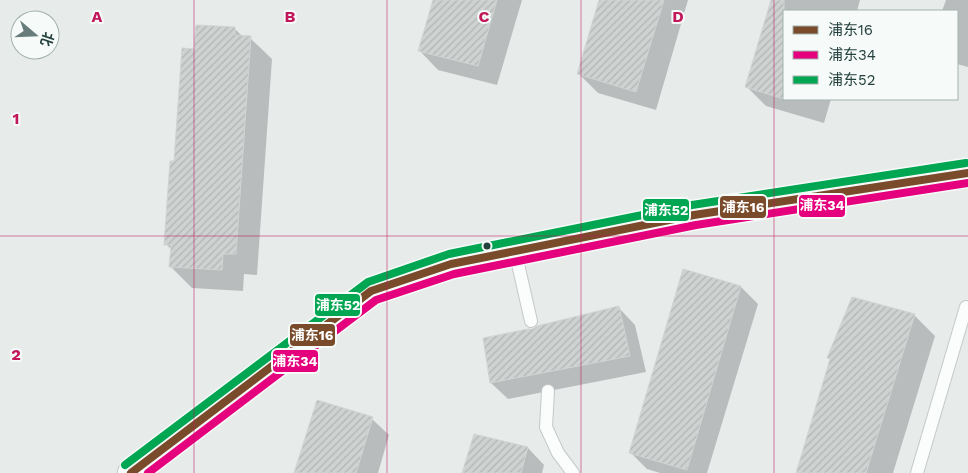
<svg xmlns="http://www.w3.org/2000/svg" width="968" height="473" font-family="'Work Sans','Noto Sans SC',sans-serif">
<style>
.shadow{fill:#0003}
.building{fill:url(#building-hatch);stroke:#d0d5d4}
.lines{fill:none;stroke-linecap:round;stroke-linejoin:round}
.service-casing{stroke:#c4c9c8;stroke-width:14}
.minor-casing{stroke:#c4c9c8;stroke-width:28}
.service{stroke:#fbfcfc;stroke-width:12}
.minor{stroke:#fbfcfc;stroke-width:26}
.bus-1-casing{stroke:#f6fbf9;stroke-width:11}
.bus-2-casing{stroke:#f6fbf9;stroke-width:11}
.bus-3-casing{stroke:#f6fbf9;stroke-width:11}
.bus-1{stroke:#7a4b2a;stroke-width:8}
.bus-2{stroke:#e5007d;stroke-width:8}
.bus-3{stroke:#00a651;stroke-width:8}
.grid{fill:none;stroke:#c2185b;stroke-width:1;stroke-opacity:0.55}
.bus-dot{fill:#24413e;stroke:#f6fbf9;stroke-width:2}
.grid-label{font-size:16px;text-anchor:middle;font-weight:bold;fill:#c2185b;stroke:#f6fbf9;stroke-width:4;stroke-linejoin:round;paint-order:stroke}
.line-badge{stroke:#f6fbf9;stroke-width:2}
.badge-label{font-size:14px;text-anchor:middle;font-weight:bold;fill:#fff}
</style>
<defs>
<pattern id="building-hatch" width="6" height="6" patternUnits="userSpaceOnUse" patternTransform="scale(1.25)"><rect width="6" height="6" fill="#ced3d2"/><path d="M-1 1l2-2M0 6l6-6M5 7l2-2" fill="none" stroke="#b1b6b5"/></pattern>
</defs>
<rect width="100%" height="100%" fill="#e7eceb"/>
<path class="shadow" d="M 434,0 L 522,0 L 497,85 L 438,70 L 419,50 Z
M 601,0 L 688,0 L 656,110 L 598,93 L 579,74 Z
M 772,0 L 860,0 L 857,11 L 784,11 L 784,99 L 831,99 L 824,123 L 766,106 L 747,87 Z
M 946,0 L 968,0 L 968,67 L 957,64 L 957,11 L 942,11 Z
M 235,29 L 243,37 L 250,38 L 272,59 L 257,275 L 244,274 L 243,291 L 192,288 L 170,266 L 172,250 L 166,244 L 176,162 L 195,50 Z
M 684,270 L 741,287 L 758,304 L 707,473 L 660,473 L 647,469 L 630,452 Z
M 619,308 L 635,325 L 646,372 L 508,399 L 491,383 L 534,330 Z
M 914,315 L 935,336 L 893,473 L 801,473 Z
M 372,419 L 389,435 L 378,473 L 296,473 Z
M 528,448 L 544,465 L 542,473 L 464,473 Z"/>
<path class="building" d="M 433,0 L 497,0 L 478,66 L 418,51 Z
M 599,0 L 664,0 L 636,92 L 577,74 Z
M 771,0 L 784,0 L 784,99 L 745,87 Z
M 196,25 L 235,27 L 235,35 L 251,36 L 236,254 L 223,254 L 222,270 L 169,267 L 171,245 L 164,245 L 170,161 L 174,161 L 182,48 L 194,49 Z
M 683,269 L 741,286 L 687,470 L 629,453 Z
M 852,297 L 915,314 L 866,473 L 796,473 L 830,359 L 827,358 Z
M 619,306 L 630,356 L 490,383 L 483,338 L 528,329 L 533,329 L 537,326 Z
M 317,400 L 373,417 L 356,473 L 294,473 Z
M 474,434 L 528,447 L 521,473 L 462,473 Z"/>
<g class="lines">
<g class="service-casing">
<path id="service" d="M 515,251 L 531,321
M 548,391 L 546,427 L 558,453 L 573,473
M 917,473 L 966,307"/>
</g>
<g class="minor-casing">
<path id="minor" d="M 131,473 L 371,291 L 451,264 L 694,215 L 968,173"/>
</g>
<use href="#service" class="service"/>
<use href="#minor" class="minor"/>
<g class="bus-1-casing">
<path id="bus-1" d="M 131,473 L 371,291 L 451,264 L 694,215 L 968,173"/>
</g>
<g class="bus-2-casing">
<path id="bus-2" d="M 148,473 L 376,300 L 454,274 L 696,225 L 968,183"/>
</g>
<g class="bus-3-casing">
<path id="bus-3" d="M 125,465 L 368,282 L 449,254 L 692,205 L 966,163"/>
</g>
<use href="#bus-1" class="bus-1"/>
<use href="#bus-2" class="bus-2"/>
<use href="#bus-3" class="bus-3"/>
</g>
<path class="grid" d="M 194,0 L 194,473M 387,0 L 387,473M 581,0 L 581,473M 774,0 L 774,473M 0,236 L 968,236"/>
<circle class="bus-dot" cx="487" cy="246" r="4.5"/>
<g class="grid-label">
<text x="97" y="22">A</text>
<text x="290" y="22">B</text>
<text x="484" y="22">C</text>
<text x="678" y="22">D</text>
<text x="16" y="124">1</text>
<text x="16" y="360">2</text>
</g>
<g class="line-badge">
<rect x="798" y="194" width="48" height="24" rx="5" fill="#e5007d"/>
<rect x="719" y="195" width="48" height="24" rx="5" fill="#7a4b2a"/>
<rect x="642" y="198" width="48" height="24" rx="5" fill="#00a651"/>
<rect x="314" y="293" width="47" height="24" rx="5" fill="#00a651"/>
<rect x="289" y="323" width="47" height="24" rx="5" fill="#7a4b2a"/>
<rect x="272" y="349" width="47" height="24" rx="5" fill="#e5007d"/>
</g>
<g class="badge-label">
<text x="822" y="210">浦东34</text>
<text x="743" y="212">浦东16</text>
<text x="666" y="215">浦东52</text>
<text x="338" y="310">浦东52</text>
<text x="312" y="340">浦东16</text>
<text x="295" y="366">浦东34</text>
</g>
<rect x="783" y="10" width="175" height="90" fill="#f6fbf9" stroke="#a2b1ae"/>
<rect x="793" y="26" width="25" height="8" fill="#7a4b2a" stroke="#a2b1ae"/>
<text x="828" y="35" font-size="15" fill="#24413e">浦东16</text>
<rect x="793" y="51" width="25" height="8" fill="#e5007d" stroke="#a2b1ae"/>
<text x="828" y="60" font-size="15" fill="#24413e">浦东34</text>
<rect x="793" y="76" width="25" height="8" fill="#00a651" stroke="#a2b1ae"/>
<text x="828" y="85" font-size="15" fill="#24413e">浦东52</text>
<g transform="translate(35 35) rotate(109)"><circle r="24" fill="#f6fbf9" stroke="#a2b1ae"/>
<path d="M0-4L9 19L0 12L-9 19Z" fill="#687d7b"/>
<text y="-8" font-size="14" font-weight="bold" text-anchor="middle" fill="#24413e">北</text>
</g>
</svg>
